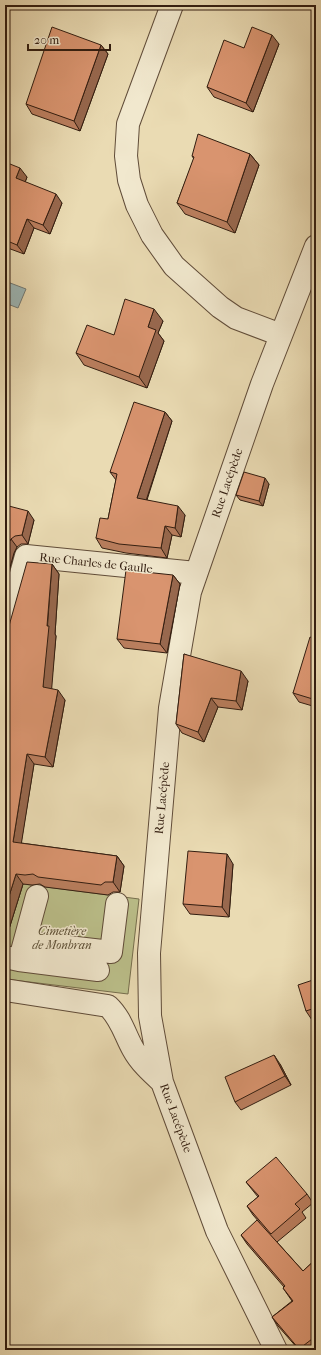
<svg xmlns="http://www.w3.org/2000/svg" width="321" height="1355" font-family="'IM FELL French Canon',serif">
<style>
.green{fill:#bbbf8a;stroke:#766e4d}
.water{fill:#9db8b8;stroke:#727a75}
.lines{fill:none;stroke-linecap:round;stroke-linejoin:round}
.minor-casing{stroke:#604c39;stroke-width:24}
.minor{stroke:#f1e8ce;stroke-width:22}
.wall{fill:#bb7f5f;stroke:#321d10}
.shaded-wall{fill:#98684e;stroke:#321d10}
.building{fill:#d9946f;stroke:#321d10}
.labels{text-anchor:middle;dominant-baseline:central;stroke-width:3;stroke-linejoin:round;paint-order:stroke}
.street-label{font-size:12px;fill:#321d10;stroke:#f1e8ce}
.park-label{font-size:12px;font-style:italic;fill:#5b4e35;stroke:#f1e8ce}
</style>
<rect width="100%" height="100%" fill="#eadbb3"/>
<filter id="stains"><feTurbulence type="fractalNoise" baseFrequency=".005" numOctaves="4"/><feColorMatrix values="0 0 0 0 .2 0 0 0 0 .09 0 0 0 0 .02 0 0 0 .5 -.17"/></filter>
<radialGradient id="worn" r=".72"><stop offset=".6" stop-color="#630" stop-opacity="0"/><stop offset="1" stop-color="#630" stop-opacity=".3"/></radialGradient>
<path class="green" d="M 23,884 L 139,899 L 128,994 L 5,979 L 5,941 Z"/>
<path class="water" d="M 5,281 L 26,289 L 18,308 L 5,303 Z"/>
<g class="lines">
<g class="minor-casing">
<path id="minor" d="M 172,5 L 128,124 L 126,156 L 129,180 L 137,205 L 152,235 L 174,266 L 220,307 L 236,318 L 281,335
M 5,632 L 26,556 L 196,573
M 25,942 L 111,952 L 117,904
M 21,955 L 37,896
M 5,957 L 19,960 L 98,970
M 5,990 L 108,1006 C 121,1018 125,1035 133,1049 C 140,1062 151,1072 162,1082
M 276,1350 L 217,1231 L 162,1082 L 150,1016 L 149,953 L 170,708 L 190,592 L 262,384 L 316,246"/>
</g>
<use href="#minor" class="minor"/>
</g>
<path class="wall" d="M 279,44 L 253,112 L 214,97 L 207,87 L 244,48 Z
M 101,45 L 108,54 L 80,131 L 32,114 L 26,104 Z
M 250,154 L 259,165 L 235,233 L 185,214 L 177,203 L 194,159 L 192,156 Z
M 5,162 L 27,177 L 25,182 L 62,203 L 50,234 L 34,228 L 24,254 L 5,247 Z
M 163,321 L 158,333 L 164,341 L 147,388 L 84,365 L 76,353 L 114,335 Z
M 165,412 L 172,421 L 147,500 L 185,515 L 181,537 L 172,535 L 167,558 L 126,553 L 102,548 L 96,538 L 108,519 L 116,480 L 110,472 Z
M 269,484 L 263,506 L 240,500 L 236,495 Z
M 5,505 L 34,520 L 28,544 L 21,544 L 17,547 L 14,553 L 5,585 Z
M 52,564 L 59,574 L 55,634 L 56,636 L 51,688 L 65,700 L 53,767 L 34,764 L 21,843 L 117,856 L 124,866 L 120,892 L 113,892 L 108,895 L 45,887 L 40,884 L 32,885 L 23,884 L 5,942 L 7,673 L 6,673 L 5,672 L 5,640 Z
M 316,564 L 316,586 L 312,580 Z
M 173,575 L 180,584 L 167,653 L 124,648 L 117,639 Z
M 316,639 L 316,707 L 299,702 L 293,693 Z
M 184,654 L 248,681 L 242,710 L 218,707 L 204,742 L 182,733 L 176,724 Z
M 233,864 L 229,917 L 190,914 L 183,904 Z
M 316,979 L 316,1018 L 312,1020 L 306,1011 Z
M 280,1064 L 291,1085 L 241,1110 L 235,1102 Z
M 246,1182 L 307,1194 L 313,1203 L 302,1212 L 306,1218 L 277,1242 L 303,1271 L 316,1259 L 316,1350 L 299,1350 L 278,1326 L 272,1317 L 292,1301 L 283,1288 L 284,1287 L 247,1244 L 241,1235 L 260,1223 L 253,1215 L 247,1206 L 258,1197 Z"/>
<path class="shaded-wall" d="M 272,35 L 279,44 L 253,112 L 246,103 Z
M 101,45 L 108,54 L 80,131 L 74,121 Z
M 250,154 L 259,165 L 235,233 L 227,222 Z
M 20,168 L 27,177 L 23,188 L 16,178 Z
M 56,194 L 62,203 L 50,234 L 43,225 Z
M 27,219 L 34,228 L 24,254 L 17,245 Z
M 154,309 L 163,321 L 158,333 L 164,341 L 147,388 L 139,377 L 148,327 Z
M 165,412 L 172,421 L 144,507 L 137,498 Z
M 265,478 L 269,484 L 263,506 L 259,501 Z
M 178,506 L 185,515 L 181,537 L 175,528 Z
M 28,511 L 34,520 L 28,544 L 22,535 Z
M 165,526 L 172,535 L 167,558 L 161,548 Z
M 11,539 L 17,547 L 14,553 L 5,585 L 5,554 L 8,544 Z
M 52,564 L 59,574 L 55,634 L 56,636 L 51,697 L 43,687 Z
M 173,575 L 180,584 L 167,653 L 160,644 Z
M 241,671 L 248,681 L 242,710 L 236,701 Z
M 58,690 L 65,700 L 53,767 L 45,757 Z
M 211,698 L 218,707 L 204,742 L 198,732 Z
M 27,754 L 34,764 L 20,852 L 13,842 Z
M 227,854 L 233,864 L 229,917 L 222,907 Z
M 117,856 L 124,866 L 120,892 L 113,882 Z
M 16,874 L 23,884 L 5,942 L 5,909 Z
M 274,1055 L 280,1064 L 291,1085 L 285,1076 Z"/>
<path class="building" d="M 52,27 L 101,45 L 74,121 L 26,104 Z
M 252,27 L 272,35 L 246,103 L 207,87 L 224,40 L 244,48 Z
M 198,134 L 250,154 L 227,222 L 177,203 L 194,157 L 192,156 Z
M 5,162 L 20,168 L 16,178 L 56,194 L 43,225 L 27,219 L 17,245 L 5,240 Z
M 125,299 L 154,309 L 148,327 L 156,330 L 139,377 L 76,353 L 87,325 L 114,335 Z
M 134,402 L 165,412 L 137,498 L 178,506 L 175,528 L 165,526 L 161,548 L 119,544 L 96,538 L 100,518 L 108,519 L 117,474 L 110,472 Z
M 244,472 L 265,478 L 259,501 L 236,495 Z
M 5,505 L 28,511 L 22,535 L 15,536 L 11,539 L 8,544 L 5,554 Z
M 27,562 L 52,564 L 47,626 L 49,626 L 43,687 L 58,690 L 45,757 L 27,754 L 13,842 L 117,856 L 113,882 L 105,882 L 101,885 L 38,877 L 33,874 L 25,875 L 16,874 L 5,909 L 5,684 L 9,663 L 5,663 L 5,640 Z
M 316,564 L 316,581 L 312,580 Z
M 126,570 L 173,575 L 160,644 L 117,639 Z
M 310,637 L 316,639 L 316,700 L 293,693 Z
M 184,654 L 241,671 L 236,701 L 211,698 L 198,732 L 176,724 Z
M 188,851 L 227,854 L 222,907 L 183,904 Z
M 316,979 L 316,1020 L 312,1009 L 306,1011 L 298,985 Z
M 274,1055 L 285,1076 L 235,1102 L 225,1077 Z
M 276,1157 L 307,1194 L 295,1204 L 300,1209 L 271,1234 L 247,1206 L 259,1196 L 246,1182 Z
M 257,1220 L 303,1271 L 316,1259 L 316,1336 L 299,1349 L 272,1317 L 293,1301 L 283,1288 L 285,1286 L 241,1235 Z"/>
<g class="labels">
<g class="street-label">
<text transform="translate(227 483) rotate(-71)">Rue Lacépède</text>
<text transform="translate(96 563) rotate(6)">Rue Charles de Gaulle</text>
<text transform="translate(162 798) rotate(-85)">Rue Lacépède</text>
<text transform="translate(176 1118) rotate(70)">Rue Lacépède</text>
</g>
<g class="park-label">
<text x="62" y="931">Cimetière<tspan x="62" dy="14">de Monbran</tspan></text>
</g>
</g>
<rect width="321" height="1355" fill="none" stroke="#eadbb3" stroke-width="20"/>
<rect x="6" y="6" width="309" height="1343" fill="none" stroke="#321d10" stroke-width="2"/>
<rect x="10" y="10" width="301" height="1335" fill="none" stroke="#321d10"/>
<path d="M28 44v6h82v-6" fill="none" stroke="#321d10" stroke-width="2"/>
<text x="34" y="44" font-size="12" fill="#321d10" stroke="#f1e8ce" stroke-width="3" paint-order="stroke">20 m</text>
<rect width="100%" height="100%" filter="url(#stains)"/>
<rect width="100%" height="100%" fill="url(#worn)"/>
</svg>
